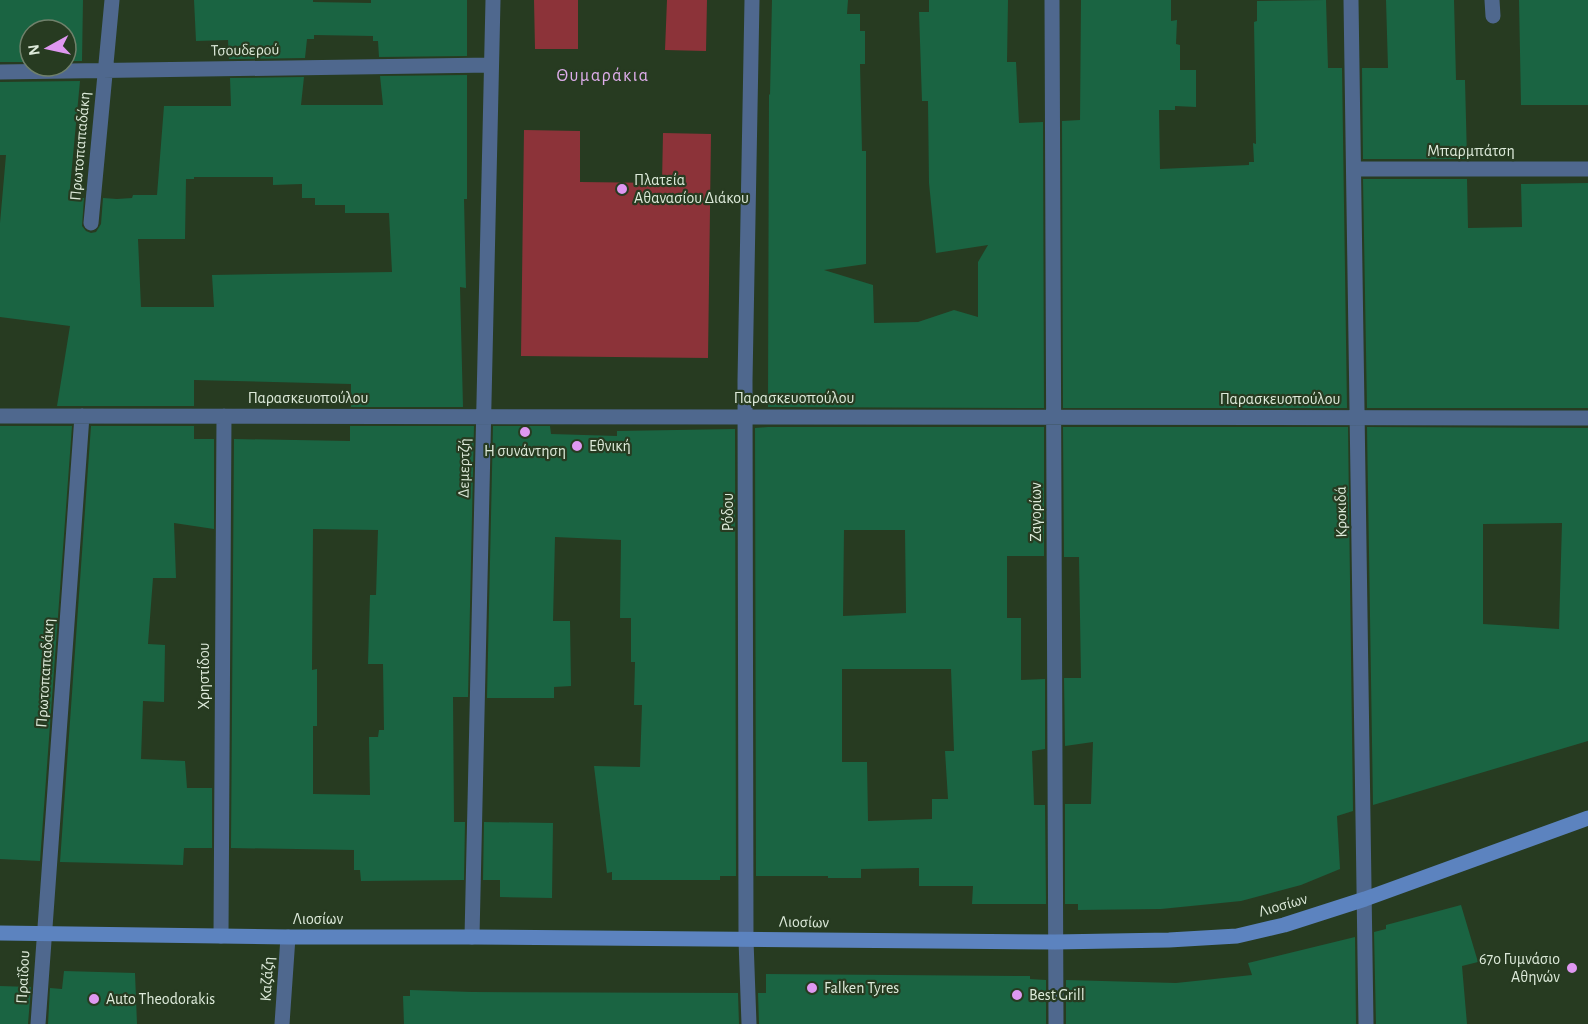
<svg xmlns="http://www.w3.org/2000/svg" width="1588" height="1024" font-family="'Alegreya Sans',sans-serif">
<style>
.green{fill:#8c3339}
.building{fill:#1a6442;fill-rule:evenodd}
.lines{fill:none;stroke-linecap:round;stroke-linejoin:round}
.lane{stroke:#4f688e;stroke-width:15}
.street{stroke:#4f688e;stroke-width:15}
.secondary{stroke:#5c83bf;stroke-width:15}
.poi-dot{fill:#df98f1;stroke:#273b21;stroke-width:2}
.labels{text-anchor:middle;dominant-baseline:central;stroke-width:4.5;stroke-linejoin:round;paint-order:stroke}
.street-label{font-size:16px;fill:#ddeada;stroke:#273b21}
.poi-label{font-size:16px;fill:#ddeada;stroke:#273b21;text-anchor:start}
.neighbourhood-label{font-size:18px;letter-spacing:1.5px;fill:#deadeb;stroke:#273b21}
</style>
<rect width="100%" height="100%" fill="#273b21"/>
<path class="green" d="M 534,0 L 578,0 L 578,49 L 535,49 Z
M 667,0 L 707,0 L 706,51 L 665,50 Z
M 524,130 L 580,131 L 580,182 L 662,183 L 663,133 L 711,134 L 708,358 L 521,356 Z"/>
<path class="building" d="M 0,0 L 83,0 L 82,61 L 66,61 L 66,30 L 30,30 L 30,62 L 0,62 Z
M 194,0 L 313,0 L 313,2 L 371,3 L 371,0 L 467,0 L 467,56 L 379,57 L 378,41 L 373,41 L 373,36 L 314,35 L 314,39 L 307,39 L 305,58 L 229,59 L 228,40 L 196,41 Z
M 772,0 L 848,0 L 847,14 L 860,14 L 860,31 L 865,31 L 865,64 L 860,64 L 862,151 L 866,151 L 866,264 L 824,270 L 873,285 L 874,323 L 918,322 L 954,310 L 978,317 L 978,262 L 988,245 L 936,253 L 929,183 L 928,101 L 922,101 L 919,12 L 929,12 L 929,0 L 1008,0 L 1007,62 L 1016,62 L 1019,123 L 1043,122 L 1044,408 L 768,407 L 769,94 L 770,95 Z
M 1081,0 L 1171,0 L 1171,21 L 1177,20 L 1176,44 L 1180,45 L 1180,70 L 1196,70 L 1196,107 L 1175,106 L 1175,110 L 1159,110 L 1160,169 L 1249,165 L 1249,162 L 1254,162 L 1253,143 L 1256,144 L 1254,22 L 1257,21 L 1257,1 L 1326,0 L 1328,68 L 1342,68 L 1347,408 L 1063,408 L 1062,121 L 1080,120 Z
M 1386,0 L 1454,0 L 1456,80 L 1465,80 L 1467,159 L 1363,159 L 1362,68 L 1388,68 Z
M 1519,0 L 1588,0 L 1588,105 L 1521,105 Z
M 467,75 L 467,199 L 464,199 L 466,288 L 460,287 L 463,407 L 351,407 L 351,384 L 194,380 L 194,406 L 57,406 L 70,326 L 0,317 L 0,223 L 6,155 L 0,155 L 0,82 L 80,81 L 69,198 L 84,198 L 82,226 L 86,231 L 91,233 L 96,232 L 101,224 L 103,198 L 117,199 L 132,198 L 133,195 L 157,195 L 164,106 L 231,106 L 230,78 L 304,77 L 301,105 L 383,105 L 380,76 ZM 194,177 L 273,177 L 273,185 L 302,184 L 302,198 L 315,198 L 315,205 L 345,205 L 345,213 L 389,213 L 392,272 L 212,275 L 214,307 L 141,307 L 138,239 L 185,239 L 186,179 L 194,179 Z
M 1363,179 L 1467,179 L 1468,228 L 1522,227 L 1521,184 L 1588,183 L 1588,408 L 1367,408 Z
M 0,426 L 72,426 L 40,861 L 0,859 Z
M 91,426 L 194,426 L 194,439 L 214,439 L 214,529 L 174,523 L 176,578 L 153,578 L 148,644 L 165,645 L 164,702 L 143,701 L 141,759 L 185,761 L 187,788 L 212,788 L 212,848 L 184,848 L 183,865 L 60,862 Z
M 350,426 L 474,426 L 468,697 L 453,697 L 454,822 L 465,822 L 464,880 L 361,881 L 360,870 L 354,870 L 354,850 L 231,848 L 234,439 L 350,441 ZM 313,529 L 378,530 L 376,595 L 370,595 L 368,664 L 383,664 L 384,730 L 379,730 L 378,737 L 369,737 L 370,795 L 313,794 L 313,726 L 317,726 L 317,669 L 312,670 Z
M 493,426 L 550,426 L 551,434 L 617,436 L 617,431 L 735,429 L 736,876 L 720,876 L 720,880 L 612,880 L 612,872 L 607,873 L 594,766 L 640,767 L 642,705 L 634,705 L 635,662 L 631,662 L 631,618 L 620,618 L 621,540 L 555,537 L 553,621 L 570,621 L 571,686 L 554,687 L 554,698 L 487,698 Z
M 768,427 L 1044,427 L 1044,556 L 1007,556 L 1007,618 L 1021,618 L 1021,680 L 1045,679 L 1045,749 L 1032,751 L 1034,805 L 1045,805 L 1046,904 L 972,904 L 973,886 L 919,886 L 919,868 L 861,869 L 861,878 L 828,878 L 828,876 L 756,876 L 755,428 ZM 844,530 L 905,530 L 906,613 L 843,616 ZM 842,669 L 951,669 L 954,751 L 945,751 L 948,799 L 932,799 L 932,819 L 868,821 L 867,762 L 842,762 Z
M 1063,427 L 1348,427 L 1353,811 L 1337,816 L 1340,869 L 1301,885 L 1241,901 L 1161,909 L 1078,910 L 1078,904 L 1065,904 L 1065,804 L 1091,804 L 1093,742 L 1065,746 L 1064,678 L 1081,678 L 1079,557 L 1064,557 Z
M 1367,427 L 1588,428 L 1588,741 L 1373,805 ZM 1562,523 L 1559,629 L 1483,624 L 1483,524 Z
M 484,822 L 553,823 L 552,898 L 500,897 L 500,880 L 483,880 Z
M 1461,905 L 1478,962 L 1462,966 L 1467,1024 L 1376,1024 L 1374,932 L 1386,929 L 1386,925 Z
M 1355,937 L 1356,1024 L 1066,1024 L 1066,980 L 1176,983 L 1252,975 L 1248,963 Z
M 64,971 L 135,973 L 137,1024 L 48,1024 L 50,988 L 62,989 Z
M 766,974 L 1030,976 L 1030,979 L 1046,980 L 1046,1024 L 759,1024 L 758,993 L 766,993 Z
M 0,986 L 31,987 L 28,1024 L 0,1024 Z
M 410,990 L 472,992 L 738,993 L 739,1024 L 404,1024 L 403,996 L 410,996 Z"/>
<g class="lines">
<path class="lane" d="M 1492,0 L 1493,16"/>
<path class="street" d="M 1052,0 L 1056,1024
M 1351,0 L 1366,1024
M 0,72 L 491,65
M 1354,169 L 1588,169
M 91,223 L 112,0
M 0,416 L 1588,418
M 221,936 L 224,416
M 472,937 L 493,0
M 38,1024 L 82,416
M 282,1024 L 288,937
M 749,1024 L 746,940 L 745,381 L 752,0"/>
<path class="secondary" d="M 0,933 L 288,937 L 472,937 L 1055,942 L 1169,940 L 1237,936 L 1284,925 L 1365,899 L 1588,818"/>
</g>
<g class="poi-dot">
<circle cx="622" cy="189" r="6"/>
<circle cx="525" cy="432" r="6"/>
<circle cx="577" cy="446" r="6"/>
<circle cx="1572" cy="968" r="6"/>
<circle cx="812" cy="988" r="6"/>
<circle cx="1017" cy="995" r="6"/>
<circle cx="94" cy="999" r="6"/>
</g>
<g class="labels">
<g class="street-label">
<text transform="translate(245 50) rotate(-1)">Τσουδερού</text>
<text transform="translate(80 146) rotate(-85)">Πρωτοπαπαδάκη</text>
<text x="1471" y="151">Μπαρμπάτση</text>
<text x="308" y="398">Παρασκευοπούλου</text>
<text x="794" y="398">Παρασκευοπούλου</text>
<text x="1280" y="399">Παρασκευοπούλου</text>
<text transform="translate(464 468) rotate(-89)">Δεμερτζή</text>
<text transform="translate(728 512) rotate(-90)">Ρόδου</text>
<text transform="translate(1036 512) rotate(-90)">Ζαγορίων</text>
<text transform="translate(1341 512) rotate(-91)">Κροκιδά</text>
<text transform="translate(45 673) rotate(-86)">Πρωτοπαπαδάκη</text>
<text transform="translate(204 676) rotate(-90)">Χρηστίδου</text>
<text transform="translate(1283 905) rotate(-16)">Λιοσίων</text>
<text x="318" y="919">Λιοσίων</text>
<text transform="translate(804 922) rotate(1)">Λιοσίων</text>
<text transform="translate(23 977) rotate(-87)">Πραΐδου</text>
<text transform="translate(267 979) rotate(-86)">Καζάζη</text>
</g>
<g class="poi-label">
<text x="634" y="180">Πλατεία<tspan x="634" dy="18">Αθανασίου Διάκου</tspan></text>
<text x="589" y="446">Εθνική</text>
<text x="525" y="451" text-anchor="middle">Η συνάντηση</text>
<text x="1560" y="959" text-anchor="end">67ο Γυμνάσιο<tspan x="1560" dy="18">Αθηνών</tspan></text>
<text x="824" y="988">Falken Tyres</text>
<text x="1029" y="995">Best Grill</text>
<text x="106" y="999">Auto Theodorakis</text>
</g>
<g class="neighbourhood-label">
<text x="603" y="76">Θυμαράκια</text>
</g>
</g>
<g transform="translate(48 48) rotate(262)"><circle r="28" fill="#273b21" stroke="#70816b" stroke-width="1.5"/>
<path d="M0-4.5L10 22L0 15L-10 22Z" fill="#df98f1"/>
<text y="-9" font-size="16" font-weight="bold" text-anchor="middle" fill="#ddeada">N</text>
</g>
</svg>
